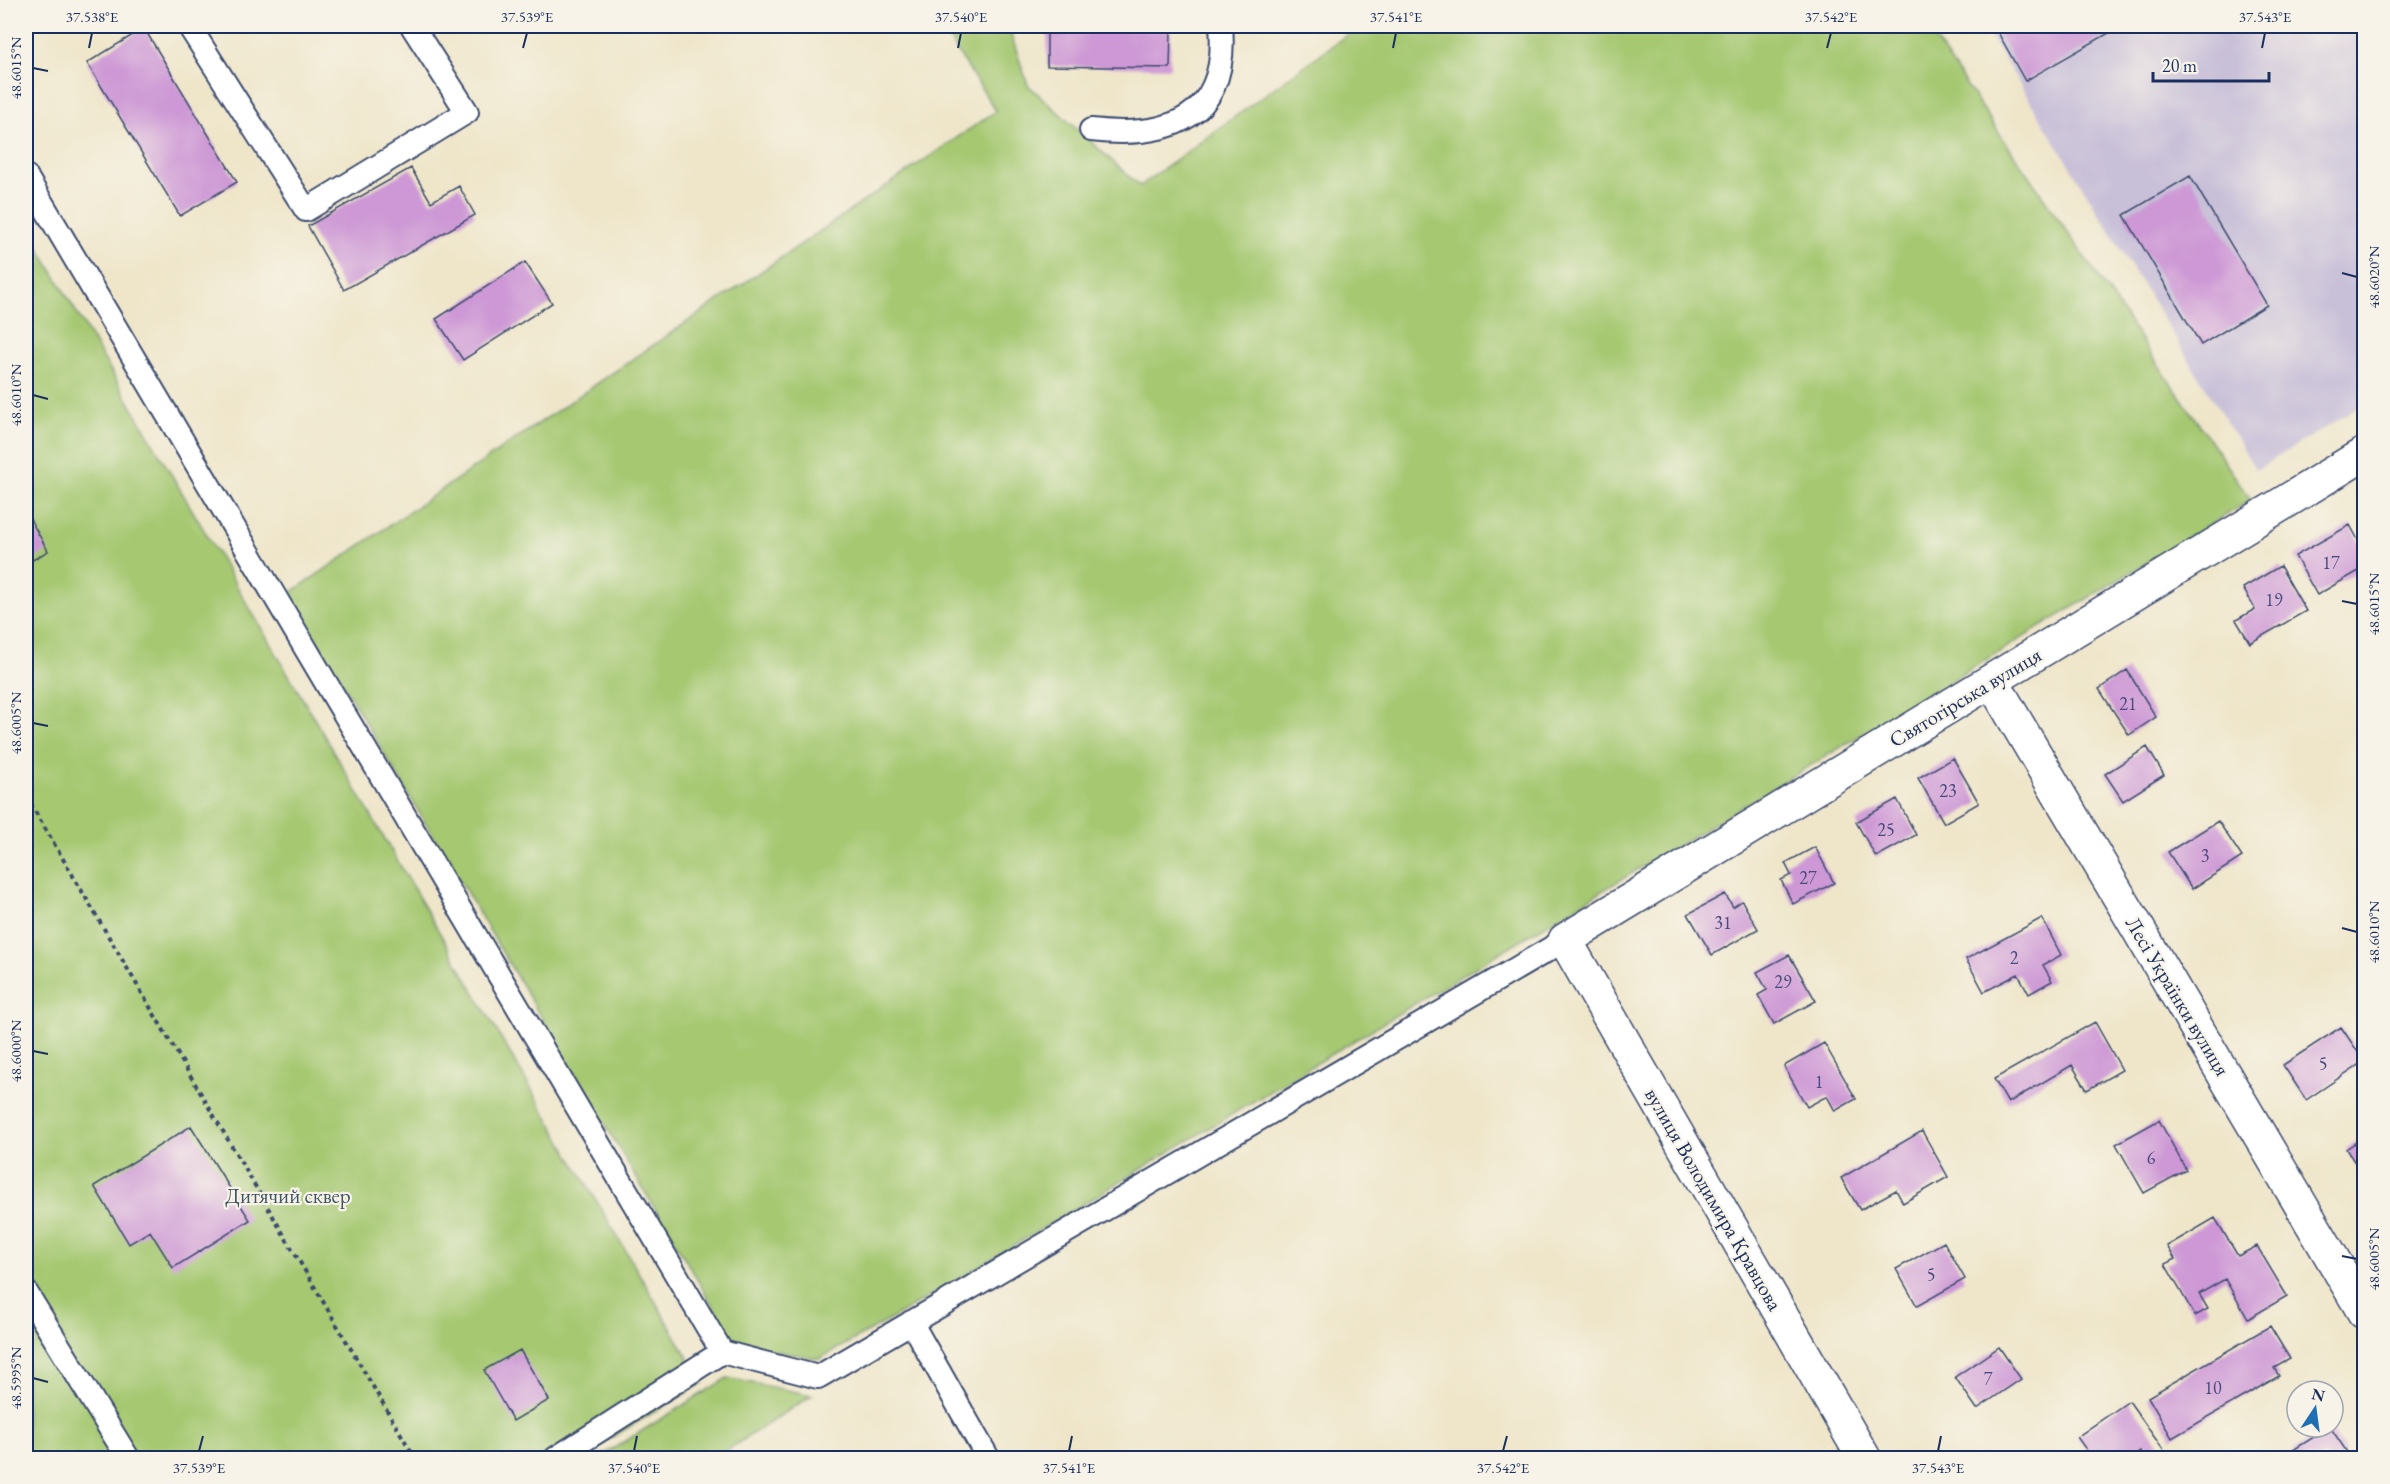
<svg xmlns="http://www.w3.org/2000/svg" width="2390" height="1484" font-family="'EB Garamond',serif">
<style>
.industrial{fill:#c8bfd8}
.green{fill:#a5c871;stroke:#607c68;stroke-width:1.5}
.building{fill:#cd98d5}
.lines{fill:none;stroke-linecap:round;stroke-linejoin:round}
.service-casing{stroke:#3b4a6e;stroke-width:26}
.minor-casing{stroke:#3b4a6e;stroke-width:36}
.path{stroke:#3b4a6e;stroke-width:4;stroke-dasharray:4.5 4.5;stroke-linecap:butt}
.service{stroke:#fff;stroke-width:22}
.minor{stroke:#fff;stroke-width:33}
.ticks{fill:none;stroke:#1b2f5e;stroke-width:2}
.labels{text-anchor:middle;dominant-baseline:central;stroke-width:4.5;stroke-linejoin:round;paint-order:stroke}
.number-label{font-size:18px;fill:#48497c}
.street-label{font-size:21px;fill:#1b2f5e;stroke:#f7f3e8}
.park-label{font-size:21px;fill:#3e5563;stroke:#f7f3e8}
.neatline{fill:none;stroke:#1b2f5e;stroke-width:2}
.ticks-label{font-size:15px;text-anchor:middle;fill:#1b2f5e}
</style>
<rect width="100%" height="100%" fill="#f7f3e8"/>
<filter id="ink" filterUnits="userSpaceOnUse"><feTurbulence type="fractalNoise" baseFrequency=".0167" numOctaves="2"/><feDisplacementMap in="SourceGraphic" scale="12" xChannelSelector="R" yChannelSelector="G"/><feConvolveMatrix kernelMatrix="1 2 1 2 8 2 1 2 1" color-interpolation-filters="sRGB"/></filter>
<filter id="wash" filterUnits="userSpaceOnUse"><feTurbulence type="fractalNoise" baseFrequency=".008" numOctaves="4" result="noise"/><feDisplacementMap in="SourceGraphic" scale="24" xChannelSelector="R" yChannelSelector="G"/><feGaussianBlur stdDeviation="1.35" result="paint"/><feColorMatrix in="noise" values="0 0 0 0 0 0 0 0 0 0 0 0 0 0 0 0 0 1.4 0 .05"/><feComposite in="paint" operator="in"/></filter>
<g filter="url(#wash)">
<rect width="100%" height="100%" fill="#efe6ca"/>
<path class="industrial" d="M 1984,26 L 2364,26 L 2364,404 L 2256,470 Z"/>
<path class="green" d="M 941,26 L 1008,26 L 1028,85 L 1140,186 L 1359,26 L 1926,26 L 2251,500 L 907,1310 L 819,1359 L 735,1343 L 289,594 L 996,111 Z
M 26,226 L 703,1383 L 577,1458 L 26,1458 Z
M 727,1378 L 812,1395 L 715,1458 L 598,1458 Z"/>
<g id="blocks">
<path class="building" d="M 2002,26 L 2105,26 L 2109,33 L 2025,81 L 1996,29 Z
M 144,28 L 237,182 L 180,216 L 87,63 Z
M 1047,28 L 1171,30 L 1170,68 L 1047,66 Z
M 411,168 L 431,202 L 459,186 L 475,215 L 344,290 L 308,226 Z
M 2190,176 L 2267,305 L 2201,345 L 2124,215 Z
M 525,262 L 552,303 L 463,360 L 436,319 Z
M 26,512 L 48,551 L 26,564 Z
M 2350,525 L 2364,551 L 2364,568 L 2317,595 L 2295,556 Z
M 2280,566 L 2306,611 L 2250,643 L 2236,620 L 2255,609 L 2243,588 Z
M 2127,670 L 2156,717 L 2129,735 L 2099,689 Z
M 2147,747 L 2164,775 L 2123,801 L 2105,774 Z
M 1953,758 L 1979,803 L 1944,823 L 1918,778 Z
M 1897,799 L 1916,835 L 1876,857 L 1856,822 Z
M 2218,821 L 2242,857 L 2192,889 L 2168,852 Z
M 1815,847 L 1834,883 L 1793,904 L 1781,880 L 1791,875 L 1785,863 Z
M 1725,894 L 1733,907 L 1742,901 L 1758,929 L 1712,955 L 1688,914 Z
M 2042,918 L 2061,955 L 2043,965 L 2052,981 L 2029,994 L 2018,974 L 1984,992 L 1966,959 Z
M 1789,955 L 1816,1001 L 1774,1024 L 1758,995 L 1767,990 L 1757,972 Z
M 2095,1022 L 2122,1070 L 2087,1090 L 2072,1065 L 2008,1103 L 1994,1079 Z
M 2341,1027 L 2364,1061 L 2306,1100 L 2283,1065 Z
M 1824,1043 L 1856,1099 L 1835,1111 L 1827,1096 L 1807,1107 L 1784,1066 Z
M 2159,1120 L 2186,1170 L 2144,1193 L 2116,1144 Z
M 191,1126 L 250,1220 L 173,1268 L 150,1231 L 129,1244 L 94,1186 Z
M 1922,1131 L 1948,1177 L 1903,1203 L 1896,1190 L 1860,1210 L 1841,1178 Z
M 2364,1137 L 2364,1176 L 2346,1149 Z
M 2215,1218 L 2238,1256 L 2257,1246 L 2287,1296 L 2248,1319 L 2225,1279 L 2199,1294 L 2208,1309 L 2195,1316 L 2165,1264 L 2175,1259 L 2167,1246 Z
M 1944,1242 L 1965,1279 L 1917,1306 L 1896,1269 Z
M 2270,1326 L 2290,1359 L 2274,1368 L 2279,1376 L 2172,1438 L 2148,1397 Z
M 1999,1347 L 2021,1379 L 1977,1409 L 1955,1377 Z
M 520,1350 L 549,1400 L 513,1421 L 484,1370 Z
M 2129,1401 L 2169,1458 L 2144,1458 L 2140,1452 L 2131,1458 L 2092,1458 L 2077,1437 Z
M 2330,1427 L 2347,1452 L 2337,1458 L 2298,1458 L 2293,1450 Z"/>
</g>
</g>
<g filter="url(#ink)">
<use href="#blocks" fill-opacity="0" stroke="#3b4a6e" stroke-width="1.5"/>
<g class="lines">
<g class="service-casing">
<path id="service" d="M 189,26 L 306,210 L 467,112 L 412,26
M 1091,130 C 1170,139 1229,118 1221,26
M 26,176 L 722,1352 L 556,1458
M 26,1292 L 128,1458
M 911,1322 L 988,1458
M 722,1352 L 818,1377 L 1565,940"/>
</g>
<g class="minor-casing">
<path id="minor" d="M 1992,681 L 2364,1312
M 1864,1458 L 1565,940 L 2364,454"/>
</g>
<path class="path" d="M 26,796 L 415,1458"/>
<use href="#service" class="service"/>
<use href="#minor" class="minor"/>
</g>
</g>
<path class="ticks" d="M 89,48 L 92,33M 523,48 L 527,33M 958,48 L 961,33M 1393,48 L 1396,33M 1827,48 L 1831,33M 2262,48 L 2265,33M 33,68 L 48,71M 2342,273 L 2357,277M 33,395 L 48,399M 2342,601 L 2357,604M 33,723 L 48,726M 2342,928 L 2357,932M 33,1051 L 48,1054M 2342,1256 L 2357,1259M 33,1378 L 48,1382M 199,1451 L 203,1436M 634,1451 L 637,1436M 1069,1451 L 1072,1436M 1503,1451 L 1507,1436M 1938,1451 L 1941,1436"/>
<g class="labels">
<g class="number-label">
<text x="2331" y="562">17</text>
<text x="2274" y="599">19</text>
<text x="2128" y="703">21</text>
<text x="1948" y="790">23</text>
<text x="1886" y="829">25</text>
<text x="2205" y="855">3</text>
<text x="1808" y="877">27</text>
<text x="1723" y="922">31</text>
<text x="2014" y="957">2</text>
<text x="1783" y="981">29</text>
<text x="2323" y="1063">5</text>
<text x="1819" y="1081">1</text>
<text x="2151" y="1157">6</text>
<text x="1931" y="1274">5</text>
<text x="1988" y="1378">7</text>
<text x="2213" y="1387">10</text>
</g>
<g class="street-label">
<text transform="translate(1965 697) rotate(-31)">Святогірська вулиця</text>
<text transform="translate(2178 996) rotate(59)">Лесі Українки вулиця</text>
<text transform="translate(1714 1199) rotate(60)">вулиця Володимира Кравцова</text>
</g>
<g class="park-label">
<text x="288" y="1195">Дитячий сквер</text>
</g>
</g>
<rect width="2390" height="1484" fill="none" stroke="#f7f3e8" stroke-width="66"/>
<g transform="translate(2315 1409) rotate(13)"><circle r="28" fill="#f7f3e8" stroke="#9fa5b1" stroke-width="1.5"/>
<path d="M0-4.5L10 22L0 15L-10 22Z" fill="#1f6fb2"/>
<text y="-9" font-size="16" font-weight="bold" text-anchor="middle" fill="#1b2f5e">N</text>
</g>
<path d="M2153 72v9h116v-9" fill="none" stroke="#1b2f5e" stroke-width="3"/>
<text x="2162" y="72" font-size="18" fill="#1b2f5e" stroke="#f7f3e8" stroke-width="4.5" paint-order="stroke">20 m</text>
<rect x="33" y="33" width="2324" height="1418" class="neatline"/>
<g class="ticks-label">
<text x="92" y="22">37.538°E</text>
<text x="527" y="22">37.539°E</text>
<text x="961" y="22">37.540°E</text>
<text x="1396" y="22">37.541°E</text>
<text x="1831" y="22">37.542°E</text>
<text x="2265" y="22">37.543°E</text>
<text transform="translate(16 68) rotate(-90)" y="5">48.6015°N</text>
<text transform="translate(2374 277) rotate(-90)" y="5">48.6020°N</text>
<text transform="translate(16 395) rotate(-90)" y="5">48.6010°N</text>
<text transform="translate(2374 604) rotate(-90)" y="5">48.6015°N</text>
<text transform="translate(16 723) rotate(-90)" y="5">48.6005°N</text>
<text transform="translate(2374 932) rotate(-90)" y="5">48.6010°N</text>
<text transform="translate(16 1051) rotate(-90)" y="5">48.6000°N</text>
<text transform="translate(2374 1259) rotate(-90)" y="5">48.6005°N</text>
<text transform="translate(16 1378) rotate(-90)" y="5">48.5995°N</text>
<text x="199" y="1473">37.539°E</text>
<text x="634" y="1473">37.540°E</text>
<text x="1069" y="1473">37.541°E</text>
<text x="1503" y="1473">37.542°E</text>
<text x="1938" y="1473">37.543°E</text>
</g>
</svg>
